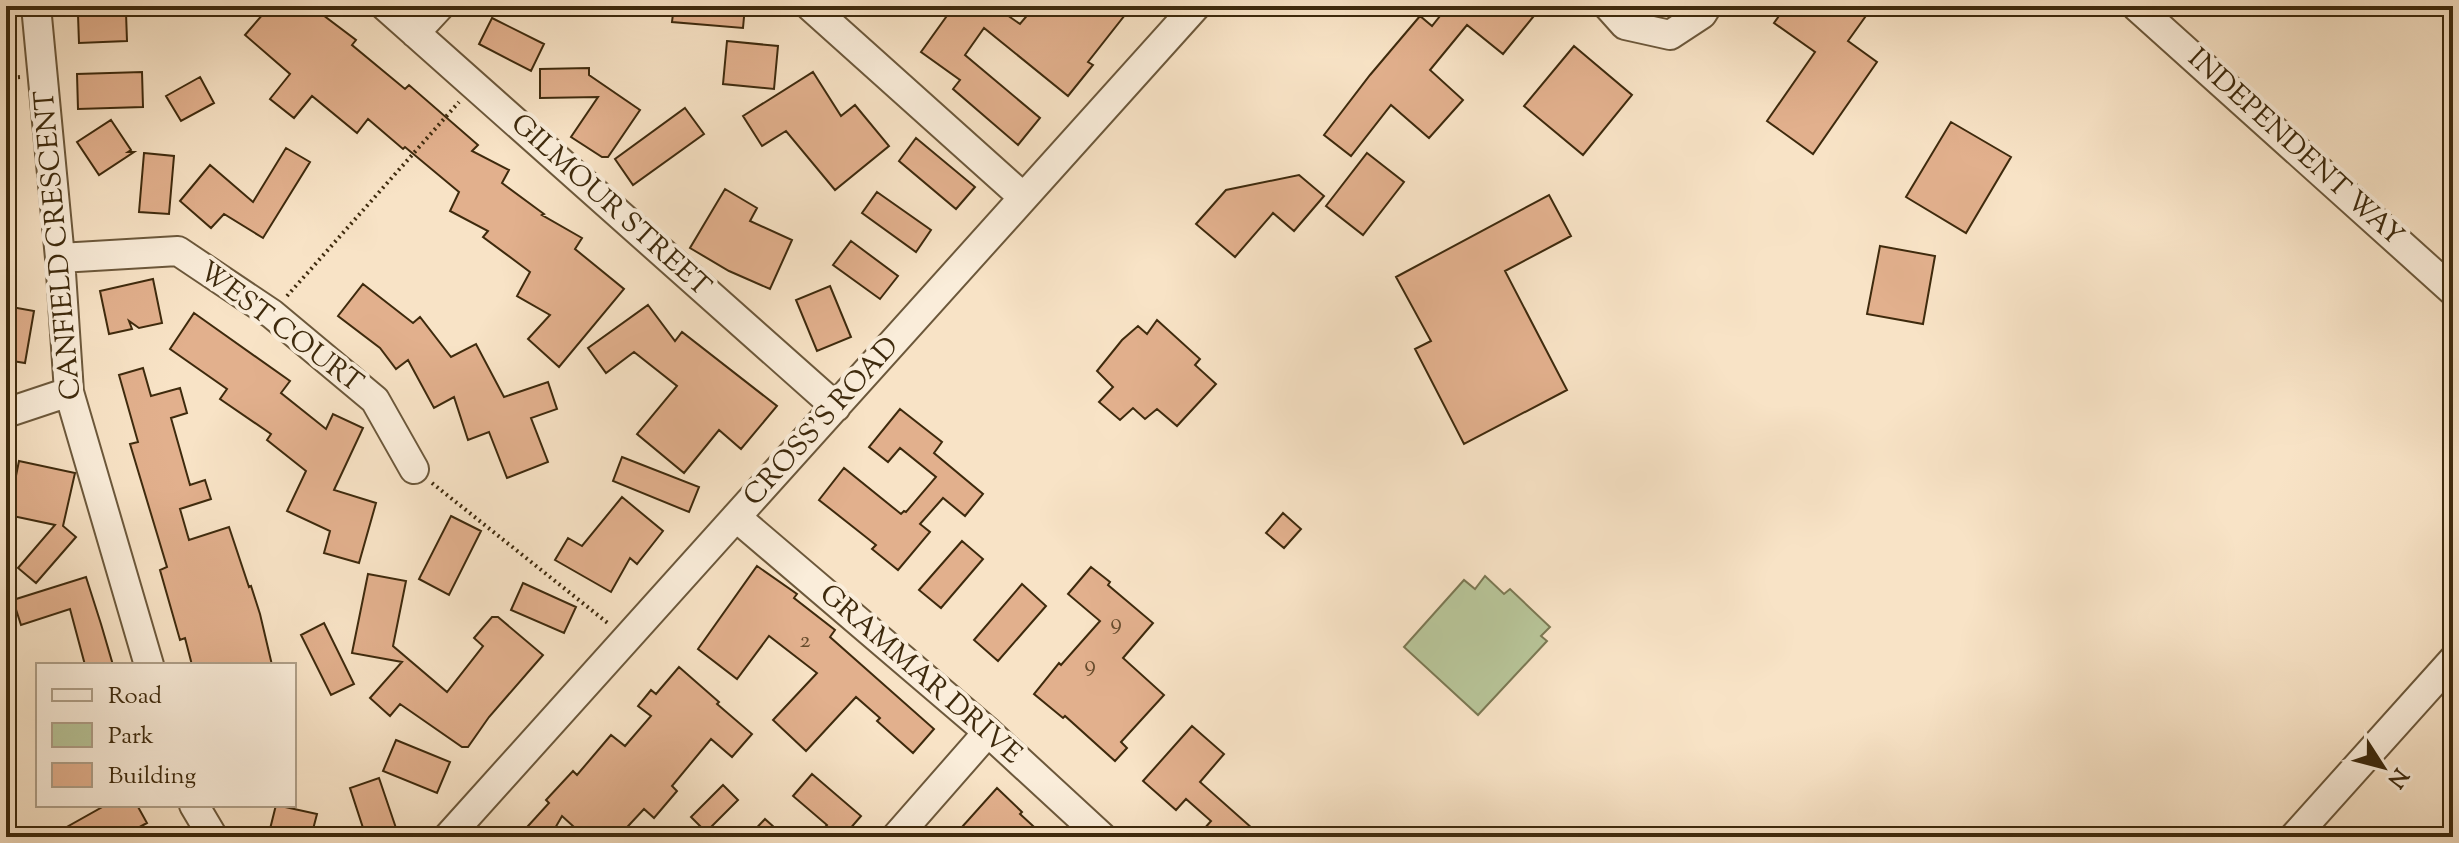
<svg xmlns="http://www.w3.org/2000/svg" width="2459" height="843" font-family="'Sorts Mill Goudy',serif">
<style>
.green{fill:#b8c599;stroke:#7b7853;stroke-width:2}
.building{fill:#e2b08d;stroke:#3e2a0d;stroke-width:2}
.lines{fill:none;stroke-linecap:round;stroke-linejoin:round}
.minor-casing{stroke:#6c583b;stroke-width:32}
.path{stroke:#3e2a0d;stroke-width:4;stroke-dasharray:2 4;stroke-linecap:butt}
.minor{stroke:#faedda;stroke-width:28}
.labels{text-anchor:middle;dominant-baseline:central;stroke-width:8;stroke-linejoin:round;paint-order:stroke}
.number-label{font-size:24px;fill:#674c2d}
.street-label{font-size:28px;fill:#3e2a0d;stroke:#faedda}
</style>
<rect width="100%" height="100%" fill="#f8e3c6"/>
<filter id="stains"><feTurbulence type="fractalNoise" baseFrequency=".0025" numOctaves="4"/><feColorMatrix values="0 0 0 0 .2 0 0 0 0 .09 0 0 0 0 .02 0 0 0 .5 -.17"/></filter>
<radialGradient id="worn" r=".72"><stop offset=".6" stop-color="#630" stop-opacity="0"/><stop offset="1" stop-color="#630" stop-opacity=".3"/></radialGradient>
<path class="green" d="M 1485,576 L 1504,594 L 1510,589 L 1550,627 L 1541,636 L 1547,641 L 1478,715 L 1404,647 L 1464,580 L 1475,589 Z"/>
<path class="building" d="M 270,6 L 311,6 L 356,40 L 352,45 L 405,89 L 409,85 L 478,145 L 472,151 L 509,170 L 502,183 L 544,214 L 542,215 L 582,238 L 575,249 L 624,289 L 559,367 L 528,339 L 550,315 L 517,296 L 530,272 L 483,237 L 488,231 L 450,211 L 459,192 L 405,147 L 403,149 L 368,119 L 357,133 L 312,96 L 294,118 L 270,99 L 290,74 L 245,35 Z
M 674,6 L 745,6 L 743,28 L 672,22 Z
M 954,6 L 994,6 L 1020,24 L 1035,6 L 1132,6 L 1088,62 L 1093,65 L 1068,96 L 984,28 L 965,55 L 1040,118 L 1018,145 L 953,89 L 960,80 L 921,52 Z
M 1448,6 L 1542,6 L 1503,54 L 1467,25 L 1430,70 L 1463,100 L 1429,138 L 1391,105 L 1351,156 L 1324,135 L 1370,75 L 1420,16 L 1432,26 Z
M 1786,6 L 1873,6 L 1848,41 L 1877,62 L 1813,154 L 1767,121 L 1815,52 L 1774,23 Z
M 126,13 L 127,41 L 79,43 L 78,15 Z
M 492,18 L 544,44 L 531,71 L 479,44 Z
M 727,41 L 778,46 L 774,89 L 723,84 Z
M 1574,46 L 1632,95 L 1583,155 L 1524,106 Z
M 589,68 L 589,75 L 640,110 L 608,157 L 602,157 L 571,137 L 598,97 L 540,98 L 540,69 Z
M 142,72 L 143,107 L 78,109 L 77,74 Z
M 813,72 L 841,116 L 855,105 L 889,146 L 835,190 L 786,131 L 762,146 L 743,116 Z
M 200,77 L 214,103 L 181,121 L 166,96 Z
M 685,108 L 704,134 L 633,185 L 615,159 Z
M 111,120 L 131,150 L 128,152 L 134,152 L 99,175 L 77,142 Z
M 1951,122 L 2011,157 L 1966,233 L 1906,197 Z
M 916,138 L 975,187 L 956,209 L 899,161 Z
M 286,148 L 310,162 L 263,238 L 224,214 L 211,228 L 180,201 L 210,165 L 253,202 Z
M 144,153 L 174,156 L 169,214 L 139,212 Z
M 1367,153 L 1404,182 L 1363,235 L 1326,206 Z
M 1299,175 L 1324,196 L 1294,231 L 1273,213 L 1235,257 L 1196,224 L 1226,190 Z
M 725,189 L 757,208 L 750,221 L 792,240 L 770,289 L 729,271 L 690,248 Z
M 877,192 L 931,230 L 916,252 L 862,213 Z
M 1549,195 L 1571,236 L 1505,271 L 1567,390 L 1464,444 L 1415,349 L 1431,341 L 1396,277 Z
M 851,241 L 898,276 L 880,299 L 833,265 Z
M 1880,246 L 1935,256 L 1923,324 L 1867,314 Z
M 153,279 L 162,323 L 139,328 L 129,321 L 132,329 L 109,334 L 100,291 Z
M 363,284 L 413,323 L 420,317 L 451,357 L 476,344 L 504,397 L 548,382 L 557,409 L 531,418 L 548,462 L 507,478 L 489,432 L 468,440 L 454,397 L 434,408 L 408,360 L 396,369 L 380,348 L 338,316 Z
M 830,286 L 851,337 L 817,351 L 796,300 Z
M 648,305 L 675,341 L 682,332 L 777,406 L 741,449 L 719,430 L 684,473 L 637,434 L 677,386 L 634,352 L 606,373 L 588,348 Z
M 6,306 L 34,311 L 25,363 L 6,360 Z
M 194,313 L 290,381 L 281,393 L 326,429 L 333,414 L 363,428 L 334,490 L 376,503 L 359,563 L 324,553 L 330,531 L 287,511 L 306,471 L 267,440 L 271,434 L 220,399 L 227,389 L 170,349 Z
M 1157,320 L 1200,359 L 1195,365 L 1216,384 L 1177,426 L 1157,409 L 1145,419 L 1133,408 L 1120,420 L 1099,402 L 1113,387 L 1097,371 L 1122,340 L 1138,326 L 1147,334 Z
M 143,368 L 151,396 L 180,388 L 187,413 L 171,418 L 190,485 L 205,480 L 211,499 L 180,509 L 189,540 L 229,527 L 249,587 L 251,586 L 260,614 L 272,665 L 192,665 L 185,638 L 180,640 L 160,570 L 167,567 L 130,444 L 138,442 L 119,375 Z
M 900,409 L 942,442 L 934,453 L 983,494 L 965,516 L 943,498 L 920,524 L 930,532 L 898,570 L 872,549 L 876,545 L 819,500 L 844,468 L 901,514 L 904,511 L 906,512 L 936,477 L 900,448 L 888,462 L 869,447 Z
M 622,457 L 699,487 L 689,512 L 613,481 Z
M 19,461 L 75,473 L 63,526 L 76,537 L 36,583 L 18,568 L 55,525 L 8,515 Z
M 622,497 L 663,531 L 637,564 L 630,558 L 611,592 L 555,560 L 568,538 L 582,546 Z
M 1283,513 L 1301,529 L 1284,548 L 1266,533 Z
M 451,516 L 481,531 L 449,595 L 419,579 Z
M 962,541 L 983,559 L 941,608 L 919,590 Z
M 757,566 L 797,594 L 794,598 L 835,630 L 830,637 L 934,729 L 913,753 L 877,721 L 880,718 L 856,697 L 806,751 L 773,720 L 817,673 L 769,636 L 737,679 L 698,649 Z
M 1091,567 L 1110,582 L 1108,585 L 1153,623 L 1123,658 L 1164,695 L 1121,742 L 1127,748 L 1115,761 L 1065,716 L 1063,718 L 1034,694 L 1059,663 L 1061,665 L 1100,621 L 1068,594 Z
M 368,574 L 406,581 L 393,646 L 447,692 L 483,646 L 474,638 L 492,617 L 498,617 L 543,655 L 489,717 L 468,747 L 462,747 L 400,704 L 390,716 L 370,698 L 402,662 L 352,653 Z
M 86,577 L 101,624 L 113,665 L 85,665 L 70,609 L 21,625 L 13,600 Z
M 523,583 L 576,607 L 564,633 L 511,610 Z
M 1022,584 L 1046,606 L 998,661 L 974,640 Z
M 324,623 L 354,684 L 331,695 L 301,635 Z
M 679,667 L 719,702 L 717,704 L 752,734 L 732,757 L 711,739 L 672,786 L 677,791 L 654,818 L 644,809 L 618,837 L 585,837 L 562,816 L 550,837 L 518,837 L 549,803 L 546,800 L 573,771 L 577,775 L 611,735 L 625,746 L 651,716 L 638,706 L 651,690 L 656,694 Z
M 1192,726 L 1224,754 L 1200,782 L 1262,837 L 1197,837 L 1211,821 L 1186,799 L 1176,810 L 1143,781 Z
M 396,740 L 450,762 L 437,793 L 383,771 Z
M 812,774 L 861,816 L 843,837 L 816,837 L 827,825 L 793,796 Z
M 379,778 L 396,828 L 366,837 L 350,788 Z
M 723,785 L 738,800 L 706,832 L 691,817 Z
M 997,788 L 1022,812 L 1020,814 L 1045,837 L 953,837 Z
M 106,805 L 137,805 L 147,823 L 121,837 L 49,837 Z
M 276,805 L 317,814 L 311,837 L 268,837 Z
M 765,819 L 785,837 L 748,837 Z"/>
<g class="lines">
<g class="minor-casing">
<path id="minor" d="M 36,6 L 60,258 L 69,392 L 149,665
M 385,6 L 836,407
M 810,6 L 1023,197
M 1608,6 L 1625,25 L 1670,35 L 1702,14 L 1707,6
M 2136,6 L 2453,291
M 415,33 L 440,6
M 60,258 L 178,251 L 272,314 L 375,400 L 414,469
M 6,413 L 69,392
M 736,517 L 988,732 L 1102,837
M 194,805 L 213,837
M 448,837 L 1196,6
M 896,837 L 988,732
M 2294,837 L 2453,660"/>
</g>
<path class="path" d="M 6,78 L 21,77
M 287,296 L 459,102
M 432,483 L 609,624"/>
<use href="#minor" class="minor"/>
</g>
<g class="labels">
<g class="number-label">
<text x="1116" y="623">9</text>
<text x="805" y="641">2</text>
<text x="1090" y="665">9</text>
</g>
<g class="street-label">
<text transform="translate(2295 148) rotate(42)">INDEPENDENT WAY</text>
<text transform="translate(610 206) rotate(42)">GILMOUR STREET</text>
<text transform="translate(59 245) rotate(-95)">CANFIELD CRESCENT</text>
<text transform="translate(280 328) rotate(37)">WEST COURT</text>
<text transform="translate(822 422) rotate(-48)">CROSS'S ROAD</text>
<text transform="translate(920 675) rotate(41)">GRAMMAR DRIVE</text>
</g>
</g>
<rect width="2459" height="843" fill="none" stroke="#f8e3c6" stroke-width="32"/>
<rect x="8" y="8" width="2443" height="827" fill="none" stroke="#3e2a0d" stroke-width="4"/>
<rect x="16" y="16" width="2427" height="811" fill="none" stroke="#3e2a0d" stroke-width="2"/>
<rect x="36" y="663" width="260" height="144" fill="#faedda" stroke="#af9f88" stroke-width="2"/>
<rect x="52" y="689" width="40" height="12" fill="#faedda" stroke="#af9f88" stroke-width="2"/>
<text x="108" y="703" font-size="24" fill="#3e2a0d">Road</text>
<rect x="52" y="723" width="40" height="24" fill="#b8c599" stroke="#af9f88" stroke-width="2"/>
<text x="108" y="743" font-size="24" fill="#3e2a0d">Park</text>
<rect x="52" y="763" width="40" height="24" fill="#e2b08d" stroke="#af9f88" stroke-width="2"/>
<text x="108" y="783" font-size="24" fill="#3e2a0d">Building</text>
<g transform="translate(2383 767) rotate(126)" stroke="#faedda" stroke-width="6" paint-order="stroke">
<path d="M0-6L14 30L0 20L-14 30Z" fill="#3e2a0d"/>
<text y="-12" font-size="22" font-weight="bold" text-anchor="middle" fill="#3e2a0d">N</text>
</g>
<rect width="100%" height="100%" filter="url(#stains)"/>
<rect width="100%" height="100%" fill="url(#worn)"/>
</svg>
